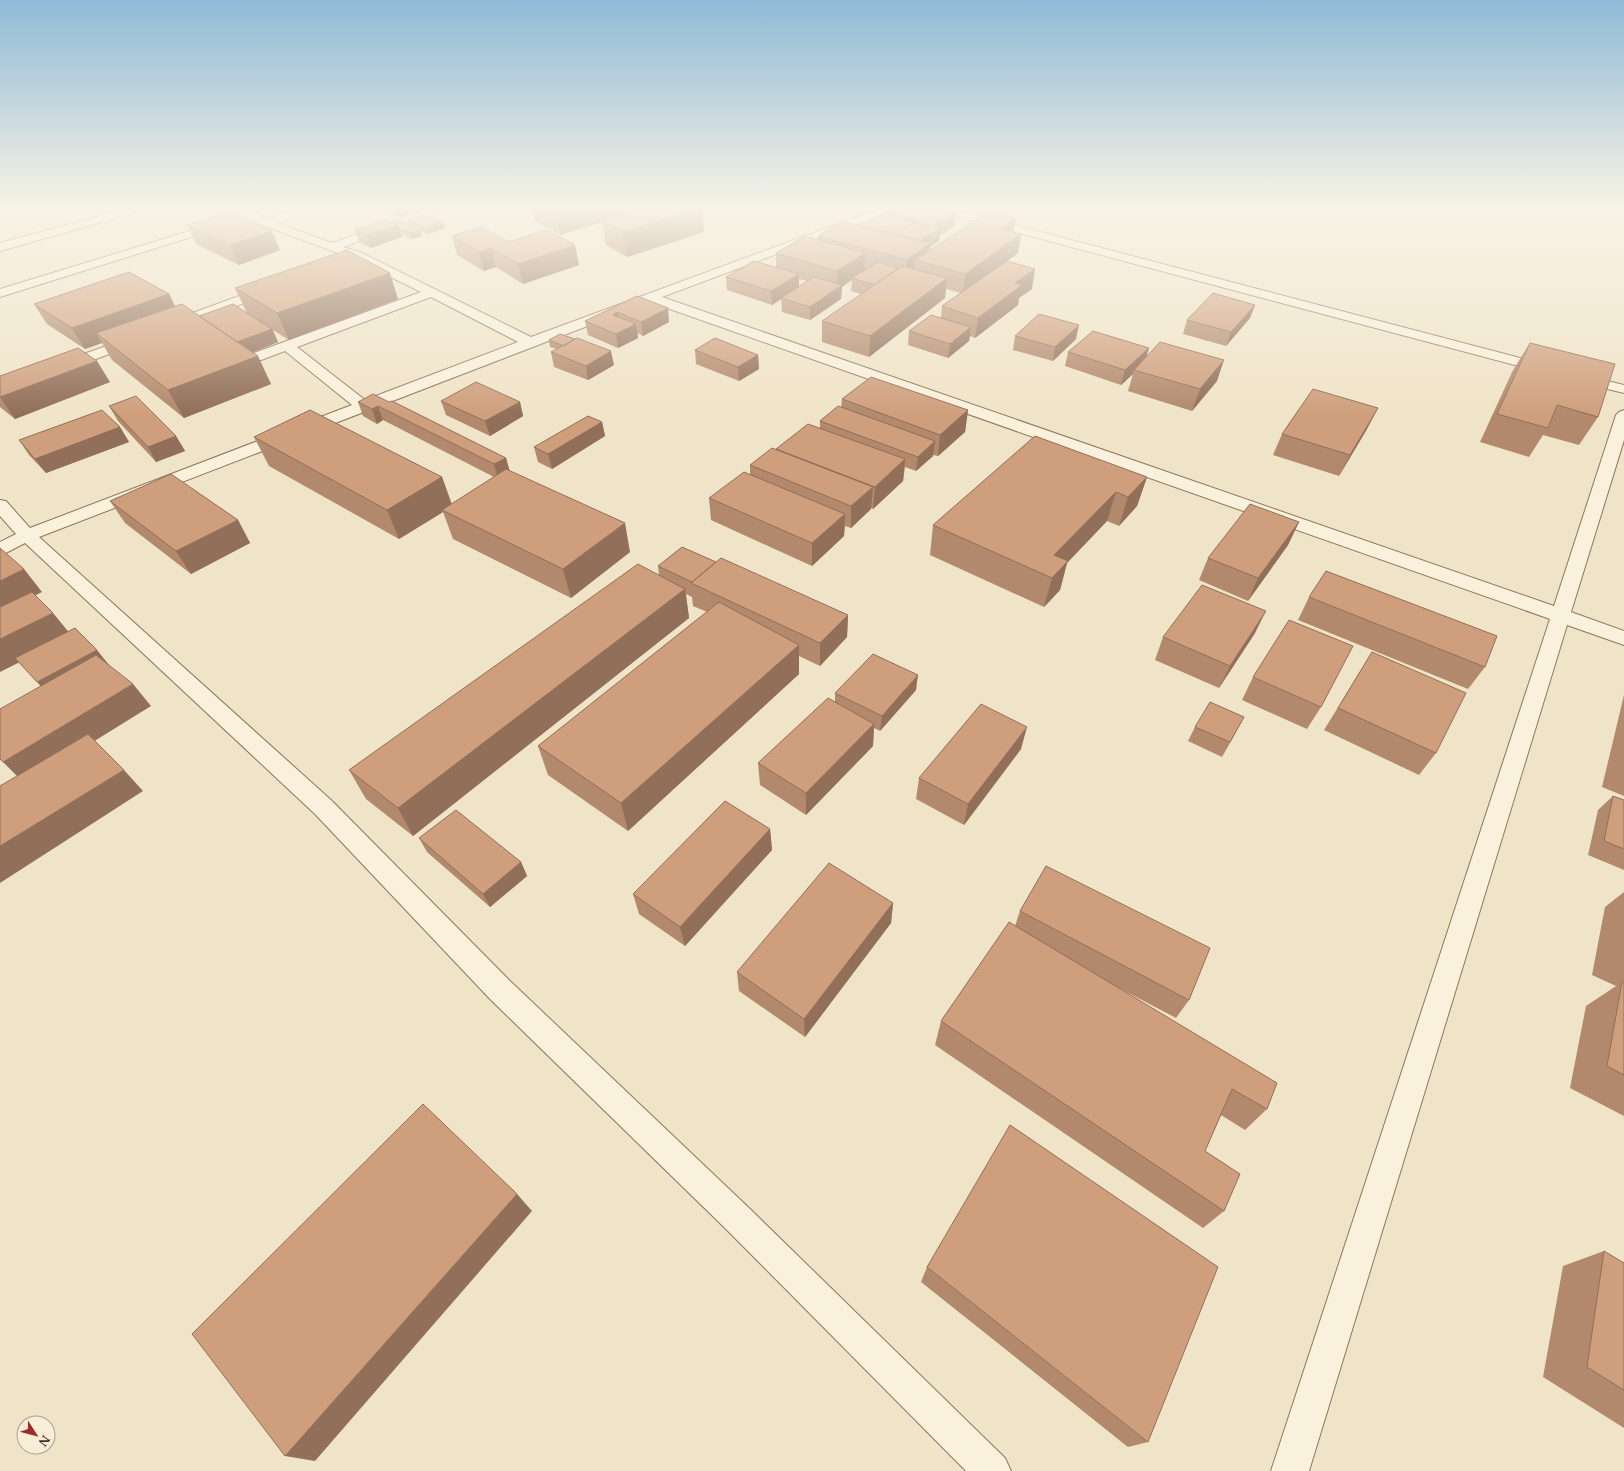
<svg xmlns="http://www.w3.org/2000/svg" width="1624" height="1471" font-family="'Libre Baskerville',serif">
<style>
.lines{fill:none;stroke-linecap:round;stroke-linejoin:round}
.street-casing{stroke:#8d765c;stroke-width:2}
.street{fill:#faf1dc;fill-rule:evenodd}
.wall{fill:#b2896c;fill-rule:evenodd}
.shaded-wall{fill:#916f58}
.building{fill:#cf9f7d;stroke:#916f58}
</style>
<rect width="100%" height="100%" fill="#f0e4c8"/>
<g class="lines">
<g class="street-casing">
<path id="street" d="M 125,209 L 143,209 L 141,211 L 0,251 L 0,243 Z
M 234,209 L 248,209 L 267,219 L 297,209 L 313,209 L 312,211 L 277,223 L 332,243 L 430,209 L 446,209 L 445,211 L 343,247 L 362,253 L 531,337 L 878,209 L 893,209 L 892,211 L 662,297 L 1554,606 L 1616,415 L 1619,412 L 1624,410 L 1624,440 L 1571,612 L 1624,631 L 1624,645 L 1567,625 L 1309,1471 L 1271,1471 L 1550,619 L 650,302 L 39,537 L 331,800 L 510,981 L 749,1208 L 1005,1458 L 1011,1471 L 966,1471 L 727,1230 L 490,999 L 315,814 L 25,543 L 0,556 L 0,542 L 16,534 L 0,516 L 0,500 L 6,501 L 30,528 L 352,405 L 285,351 L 261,360 L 251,360 L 249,357 L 251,354 L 421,292 L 354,259 L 262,225 ZM 431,297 L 518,342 L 365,400 L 297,347 Z
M 934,209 L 953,209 L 1551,366 L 1553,369 L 1551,372 L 1541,372 L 936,211 Z
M 219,222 L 225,225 L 223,227 L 0,297 L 0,289 Z
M 269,285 L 274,286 L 275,289 L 274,292 L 175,329 L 165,329 L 163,326 L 165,323 Z
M 134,336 L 139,337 L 141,340 L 139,343 L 66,370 L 56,370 L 54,367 L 56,364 Z
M 1579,374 L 1624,385 L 1624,393 L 1574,381 L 1572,378 L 1574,375 Z"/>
</g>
<use href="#street" class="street"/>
</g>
<path class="wall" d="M 378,209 L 411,209 L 412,212 L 398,217 Z
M 531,209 L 702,209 L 704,232 L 627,257 L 606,245 L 602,222 L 560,235 L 534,220 Z
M 884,212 L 956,213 L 955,226 L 940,235 L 939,241 L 930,247 L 929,250 L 1014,232 L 1021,234 L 1018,253 L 1007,261 L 1032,289 L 1019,298 L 1018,305 L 975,338 L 970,336 L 969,341 L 948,358 L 908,345 L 909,331 L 941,318 L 942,306 L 961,293 L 946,289 L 945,298 L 869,357 L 822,342 L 822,321 L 861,294 L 851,291 L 852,280 L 842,287 L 841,299 L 810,320 L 782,312 L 781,299 L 772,305 L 727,290 L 726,277 L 776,267 L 776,253 L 817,240 L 818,236 L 860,226 L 884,213 ZM 799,279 L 807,281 L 799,286 Z
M 408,220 L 443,222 L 445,228 L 428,234 L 420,231 L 422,236 L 412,239 L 402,235 L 402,237 L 371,248 L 359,242 L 355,230 L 409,225 Z
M 187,225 L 280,250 L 239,265 L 196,244 Z
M 452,236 L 509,242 L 579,265 L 523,284 L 496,267 L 484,271 L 457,255 Z
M 235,288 L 398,299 L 289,340 L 273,330 L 278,342 L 253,352 L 271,384 L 184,418 L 112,360 L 102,343 L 85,349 L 47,324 L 34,304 L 169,294 L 175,307 L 199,316 L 247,313 Z
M 637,296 L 669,322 L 643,336 L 638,333 L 638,338 L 618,348 L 588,335 L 585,321 Z
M 1255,305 L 1250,318 L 1226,346 L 1183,334 L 1187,320 Z
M 1015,336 L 1076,339 L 1053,361 L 1013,350 Z
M 549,340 L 614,365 L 588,380 L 554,367 L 551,352 L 557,349 L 550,347 Z
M 1530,343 L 1598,417 L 1579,445 L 1543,435 L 1529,457 L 1480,442 L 1513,370 Z
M 1149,348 L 1146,356 L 1217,381 L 1192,411 L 1128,391 L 1133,374 L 1121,385 L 1065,366 L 1068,352 Z
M 695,350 L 758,355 L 759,369 L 739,381 L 696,364 Z
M 0,376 L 110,382 L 15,419 L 0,407 Z
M 842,399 L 968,410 L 965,432 L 938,456 L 933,455 L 933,456 L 916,471 L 905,467 L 903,481 L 873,509 L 871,508 L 871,509 L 851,528 L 845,526 L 844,536 L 812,566 L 711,520 L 709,498 L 750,474 L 750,465 L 776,450 L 776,449 L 820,428 L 820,421 L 841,408 Z
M 441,401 L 520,402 L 523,416 L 490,436 L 446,415 Z
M 358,402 L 389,402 L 506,458 L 509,471 L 630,552 L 571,598 L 453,539 L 443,512 L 399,539 L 269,466 L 254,437 L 442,477 L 452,504 L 494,477 L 383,420 L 377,424 L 363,416 Z
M 109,406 L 176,436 L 185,451 L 156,462 L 118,421 Z
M 602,422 L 605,436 L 552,469 L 538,462 L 534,447 Z
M 120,427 L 129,442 L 46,473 L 29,455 L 19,440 Z
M 1367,429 L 1339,476 L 1273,455 L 1282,434 Z
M 1147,477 L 1137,506 L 1119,526 L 1107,521 L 1067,563 L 1060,590 L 1044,607 L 930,555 L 933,525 Z
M 110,501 L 238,520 L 250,543 L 191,574 L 125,523 Z
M 1299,522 L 1288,545 L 1248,601 L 1199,580 L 1208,558 Z
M 716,562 L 848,615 L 847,637 L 820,666 L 799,656 L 799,674 L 628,831 L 548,775 L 538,746 L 707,612 L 693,606 L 692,597 L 686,594 L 689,618 L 413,836 L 366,799 L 349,770 L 659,575 L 658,566 Z
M 1309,597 L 1485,667 L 1468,689 L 1298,620 Z
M 1255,633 L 1219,688 L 1155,660 L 1163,637 Z
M 1372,652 L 1436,753 L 1419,775 L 1324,730 Z
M 1253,677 L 1321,707 L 1307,729 L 1242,700 Z
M 916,690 L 880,731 L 874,728 L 873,746 L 806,815 L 760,785 L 758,763 L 835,702 L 835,693 Z
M 1624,695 L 1624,796 L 1602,787 Z
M 1244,717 L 1222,757 L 1188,741 L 1195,727 Z
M 1021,749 L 964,825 L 916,799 L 919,778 Z
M 1613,796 L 1624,800 L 1624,870 L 1588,855 L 1598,810 Z
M 770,829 L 772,850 L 685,946 L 639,914 L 633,894 Z
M 419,838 L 521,862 L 527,876 L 490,907 L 427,852 Z
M 1624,892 L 1624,1116 L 1570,1088 L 1586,1006 L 1616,986 L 1592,975 L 1605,907 Z
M 893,903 L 891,923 L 805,1037 L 739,991 L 737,972 Z
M 1020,911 L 1189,1000 L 1176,1018 L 1119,988 L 1267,1109 L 1245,1130 L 1221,1115 L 1205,1151 L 1224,1211 L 1203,1228 L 935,1045 L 941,1021 L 1015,926 Z
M 1604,1251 L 1624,1263 L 1624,1428 L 1543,1377 L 1563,1266 Z
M 927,1267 L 1148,1442 L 1128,1447 L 921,1282 Z"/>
<path class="shaded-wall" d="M 403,209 L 411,209 L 412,212 L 398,217 L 396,211 Z
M 561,209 L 617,209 L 618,217 L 602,220 L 602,222 L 560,235 L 556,210 Z
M 697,209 L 702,209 L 704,232 L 627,257 L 623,232 Z
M 956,213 L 955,226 L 940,235 L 939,241 L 930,247 L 928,263 L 915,260 L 914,273 L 906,279 L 907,260 L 919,241 L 933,226 Z
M 1016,218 L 1013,237 L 1001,229 Z
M 443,222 L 445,228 L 428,234 L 426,228 Z
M 398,225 L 402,237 L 371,248 L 367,235 Z
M 420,229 L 422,236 L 412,239 L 410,233 Z
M 272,231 L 280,250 L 239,265 L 230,245 Z
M 1021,234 L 1018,253 L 963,294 L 965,274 Z
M 575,245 L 579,265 L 523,284 L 518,264 Z
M 491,248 L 496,267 L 484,271 L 479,252 Z
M 865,253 L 864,272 L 852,278 L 851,280 L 842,287 L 841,299 L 810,320 L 810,307 L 837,288 L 837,271 Z
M 1035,269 L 1032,289 L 1019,298 L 1018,305 L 975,338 L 978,318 L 1015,283 Z
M 390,273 L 398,299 L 289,340 L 277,313 Z
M 799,274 L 799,287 L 772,305 L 771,291 Z
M 947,278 L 945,298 L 869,357 L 870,336 Z
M 169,294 L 179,314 L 96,333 L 102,343 L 85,349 L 72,328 Z
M 1255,305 L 1250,318 L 1226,346 L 1231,332 Z
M 668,308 L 669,322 L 643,336 L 641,322 Z
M 617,312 L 620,326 L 613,315 Z
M 636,324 L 638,338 L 618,348 L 616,334 Z
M 1079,325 L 1076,339 L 1053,361 L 1055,347 Z
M 971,327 L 969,341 L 948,358 L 950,344 Z
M 272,329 L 278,342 L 241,357 L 234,343 Z
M 1149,348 L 1145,362 L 1134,370 L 1133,374 L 1121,385 L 1125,370 Z
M 611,351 L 614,365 L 588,380 L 586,366 Z
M 758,355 L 759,369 L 739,381 L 738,367 Z
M 258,356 L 271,384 L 184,418 L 168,390 Z
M 1224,360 L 1217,381 L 1192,411 L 1200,389 Z
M 97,361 L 110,382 L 15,419 L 0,397 Z
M 520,402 L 523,416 L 490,436 L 485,421 Z
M 378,406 L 383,420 L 377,424 L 372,409 Z
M 1378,408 L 1367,429 L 1339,476 L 1350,455 Z
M 968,410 L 965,432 L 938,456 L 940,435 Z
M 602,422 L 605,436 L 552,469 L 548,454 Z
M 120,427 L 129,442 L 46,473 L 35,459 Z
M 176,436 L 185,451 L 156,462 L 148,447 Z
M 935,441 L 933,456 L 916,471 L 918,457 Z
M 506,458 L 510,472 L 498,479 L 494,464 Z
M 905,459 L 903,481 L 873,509 L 875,487 Z
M 442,477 L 452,506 L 442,510 L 443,512 L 399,539 L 387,510 Z
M 1147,477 L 1137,506 L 1119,526 L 1128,497 Z
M 873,487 L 871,509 L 851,528 L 851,506 Z
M 1116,492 L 1107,521 L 1067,563 L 1060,590 L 1044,607 L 1052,578 L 1054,555 Z
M 845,514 L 844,536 L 812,566 L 812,543 Z
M 238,520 L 250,543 L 191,574 L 176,551 Z
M 1299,522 L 1288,545 L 1248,601 L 1258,578 Z
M 625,523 L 630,552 L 571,598 L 563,569 Z
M 24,569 L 42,592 L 0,613 L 0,581 Z
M 685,589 L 689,618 L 413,836 L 398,808 Z
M 1266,611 L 1255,633 L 1219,688 L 1230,666 Z
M 53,613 L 72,636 L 0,672 L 0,639 Z
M 848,615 L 847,637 L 820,666 L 820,643 Z
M 799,645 L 799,674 L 628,831 L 621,803 Z
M 97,650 L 109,665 L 50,697 L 37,682 Z
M 918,675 L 916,690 L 880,731 L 882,716 Z
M 133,684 L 151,706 L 25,784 L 3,762 Z
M 1244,717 L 1236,732 L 1222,757 L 1230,742 Z
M 874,724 L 873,746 L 806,815 L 806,793 Z
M 1027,727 L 1021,749 L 964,825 L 968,804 Z
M 124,770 L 143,791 L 0,883 L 0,846 Z
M 770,829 L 772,850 L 685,946 L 680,927 Z
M 521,862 L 527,876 L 490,907 L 483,894 Z
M 893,903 L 891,923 L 805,1037 L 804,1019 Z
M 517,1194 L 532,1211 L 315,1461 L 285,1456 Z"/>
<path class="building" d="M 391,209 L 403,209 L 396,211 Z
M 553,209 L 561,209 L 556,210 Z
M 639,209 L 697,209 L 623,232 L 602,220 Z
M 890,209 L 934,209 L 932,211 L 935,209 L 940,209 L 956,213 L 933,226 L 940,228 L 919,241 L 895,234 L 894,234 L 860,226 L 883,213 L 915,222 L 901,231 L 915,223 L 928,227 L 931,225 L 884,212 Z
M 229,212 L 272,231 L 230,245 L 187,225 Z
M 988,212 L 1016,218 L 1001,229 L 1021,234 L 965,274 L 915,260 Z
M 424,214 L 443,222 L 426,228 L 408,220 Z
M 386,219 L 398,225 L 367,235 L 355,230 Z
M 399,221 L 420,229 L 410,233 L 400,229 L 398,225 L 394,223 Z
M 842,221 L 930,243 L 907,260 L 818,236 Z
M 481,227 L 509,242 L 547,230 L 575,245 L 518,264 L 491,248 L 479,252 L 452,236 Z
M 805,236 L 865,253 L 837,271 L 776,253 Z
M 347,250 L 390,273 L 277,313 L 235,288 Z
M 754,261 L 799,274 L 771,291 L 726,277 Z
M 1007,261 L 1035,269 L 1015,283 L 1022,285 L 978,318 L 942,306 Z
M 878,262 L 898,268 L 874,285 L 852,278 Z
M 902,266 L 947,278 L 870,336 L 822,321 Z
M 129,272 L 169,294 L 72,328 L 34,304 Z
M 814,277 L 842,285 L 810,307 L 781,298 Z
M 1213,293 L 1255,305 L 1231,332 L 1187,320 Z
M 637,296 L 668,308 L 641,322 L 617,312 L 613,315 L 636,324 L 616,334 L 585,321 Z
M 182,304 L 258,356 L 168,390 L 96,333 Z
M 233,304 L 272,329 L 237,342 L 199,316 Z
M 1039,314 L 1079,325 L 1055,347 L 1015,336 Z
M 931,315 L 971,327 L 950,344 L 909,331 Z
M 1093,331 L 1149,348 L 1125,370 L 1068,352 Z
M 560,334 L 575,339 L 564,346 L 549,340 Z
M 577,338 L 611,351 L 586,366 L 551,352 Z
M 715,338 L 758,355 L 738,367 L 695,350 Z
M 1160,342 L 1224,360 L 1200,389 L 1134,370 Z
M 1530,343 L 1615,364 L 1598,417 L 1557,405 L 1548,428 L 1497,414 Z
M 78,348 L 97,361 L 0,397 L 0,376 Z
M 871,377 L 968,410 L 940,435 L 842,399 Z
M 476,382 L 520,402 L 485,421 L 441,401 Z
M 1313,389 L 1378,408 L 1350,455 L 1282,434 Z
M 373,394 L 389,402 L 392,401 L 506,458 L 494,464 L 378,406 L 372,409 L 358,402 Z
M 136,396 L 176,436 L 148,447 L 109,406 Z
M 838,406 L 935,441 L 918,457 L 820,421 Z
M 102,410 L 120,427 L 35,459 L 19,440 Z
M 310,410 L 442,477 L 387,510 L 254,437 Z
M 588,416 L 602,422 L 548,454 L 534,447 Z
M 808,424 L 905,459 L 875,487 L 776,449 Z
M 1035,436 L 1147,477 L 1128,497 L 1116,492 L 1054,555 L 1068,561 L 1052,578 L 933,525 Z
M 772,448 L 873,487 L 851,506 L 750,465 Z
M 506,469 L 625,523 L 563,569 L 442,510 Z
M 744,472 L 845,514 L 812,543 L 709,498 Z
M 171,474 L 238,520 L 176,551 L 110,501 Z
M 1250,504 L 1299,522 L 1258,578 L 1208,558 Z
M 682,547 L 716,562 L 692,582 L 658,566 Z
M 0,548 L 24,569 L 0,581 Z
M 721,558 L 848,615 L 820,643 L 691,583 Z
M 638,564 L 685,589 L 398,808 L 349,770 Z
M 1326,571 L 1497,636 L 1485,667 L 1309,597 Z
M 1202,585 L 1266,611 L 1230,666 L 1163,637 Z
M 32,592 L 53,613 L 0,639 L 0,607 Z
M 719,602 L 799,645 L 621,803 L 538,746 Z
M 1289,620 L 1353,646 L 1321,707 L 1253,677 Z
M 75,628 L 97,650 L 37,682 L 15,658 Z
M 1372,652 L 1466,693 L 1436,753 L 1338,708 Z
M 873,654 L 918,675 L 882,716 L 835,693 Z
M 96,655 L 133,684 L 3,762 L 0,759 L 0,709 Z
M 828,698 L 874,724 L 806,793 L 758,763 Z
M 1210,702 L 1244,717 L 1230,742 L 1195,727 Z
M 981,704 L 1027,727 L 968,804 L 919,778 Z
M 88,734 L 124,770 L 0,846 L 0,786 Z
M 1613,796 L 1624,800 L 1624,849 L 1604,841 Z
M 725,801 L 770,829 L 680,927 L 633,894 Z
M 456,810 L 521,862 L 483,894 L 419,838 Z
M 829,863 L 893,903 L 804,1019 L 737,972 Z
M 1046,866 L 1210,948 L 1189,1000 L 1020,911 Z
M 1009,922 L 1277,1083 L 1267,1109 L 1232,1089 L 1205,1151 L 1240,1174 L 1224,1211 L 941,1021 Z
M 1622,982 L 1624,983 L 1624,1075 L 1607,1066 Z
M 423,1104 L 517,1194 L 285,1456 L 192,1334 Z
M 1010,1125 L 1218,1267 L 1148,1442 L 927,1267 Z
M 1604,1251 L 1624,1263 L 1624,1390 L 1587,1367 Z"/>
<linearGradient id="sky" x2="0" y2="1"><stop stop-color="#8fbad6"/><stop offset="0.5" stop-color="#f8f3e6"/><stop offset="1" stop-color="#f8f3e6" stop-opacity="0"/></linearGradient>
<rect width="1624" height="415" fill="url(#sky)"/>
<g transform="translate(36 1435) rotate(126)"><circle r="19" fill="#f7eed8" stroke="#ada18e"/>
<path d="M0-3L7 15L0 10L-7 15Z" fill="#9e2a2b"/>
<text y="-6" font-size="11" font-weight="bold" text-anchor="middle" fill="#3d2e20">N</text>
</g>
</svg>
